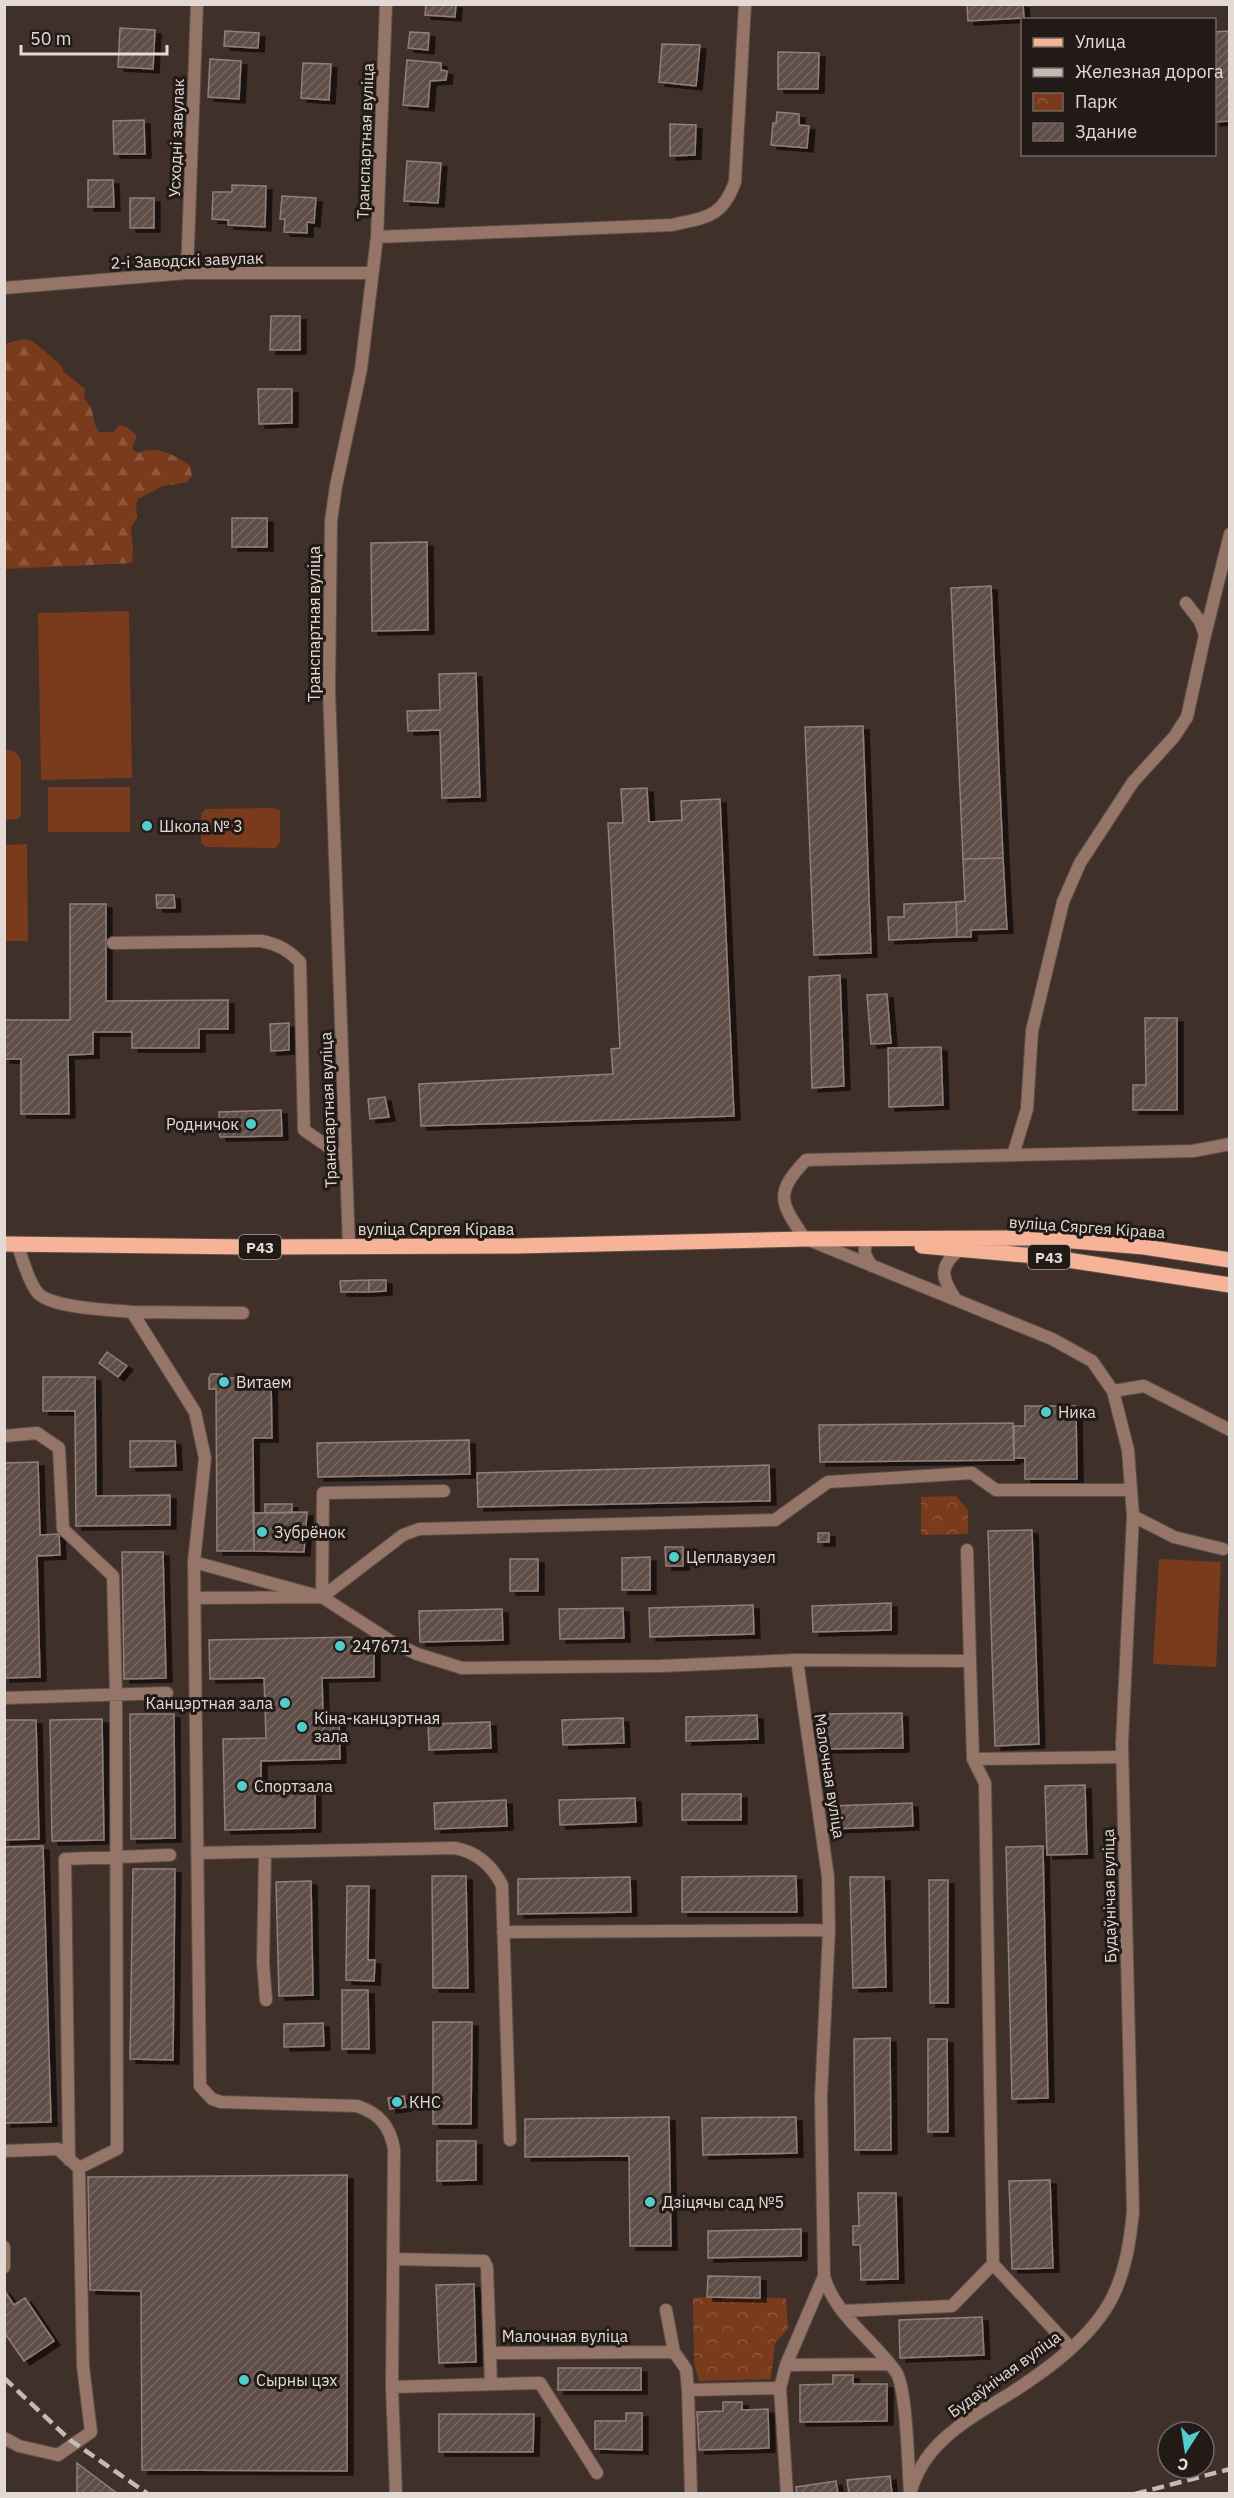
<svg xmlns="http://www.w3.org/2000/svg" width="1234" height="2498" font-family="'IBM Plex Sans',sans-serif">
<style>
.forest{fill:url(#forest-firs)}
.park{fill:url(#park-crowns)}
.garden{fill:#7a3b1d}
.building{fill:url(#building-hatch);stroke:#927f77;stroke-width:1.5;filter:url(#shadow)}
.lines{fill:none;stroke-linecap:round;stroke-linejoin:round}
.lane-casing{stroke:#5e4f49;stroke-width:14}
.street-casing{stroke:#5e4f49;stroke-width:14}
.primary-casing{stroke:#5e4f49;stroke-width:17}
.lane{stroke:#957567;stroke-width:12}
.street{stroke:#957567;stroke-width:12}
.primary{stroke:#f6b397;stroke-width:15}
.rail{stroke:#c6bab5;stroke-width:4.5;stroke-dasharray:12 6;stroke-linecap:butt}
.poi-dot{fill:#52cdcc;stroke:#221a17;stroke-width:2}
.labels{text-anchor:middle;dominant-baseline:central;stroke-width:6;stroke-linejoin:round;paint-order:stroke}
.shield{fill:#221a17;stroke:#aaa09c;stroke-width:1.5}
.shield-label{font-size:15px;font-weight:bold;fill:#e4dad5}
.street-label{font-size:16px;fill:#e4dad5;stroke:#221a17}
.poi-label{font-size:16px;fill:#e4dad5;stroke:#221a17;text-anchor:start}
</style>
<defs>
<pattern id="forest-firs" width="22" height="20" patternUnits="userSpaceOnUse" patternTransform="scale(1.5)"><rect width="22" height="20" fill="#7a3b1d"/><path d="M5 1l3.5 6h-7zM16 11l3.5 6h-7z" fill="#8d573d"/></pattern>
<pattern id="park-crowns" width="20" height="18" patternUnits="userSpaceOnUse" patternTransform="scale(1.5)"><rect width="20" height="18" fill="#7a3b1d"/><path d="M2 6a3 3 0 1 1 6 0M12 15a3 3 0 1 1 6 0" fill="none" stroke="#8d573d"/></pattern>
<pattern id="building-hatch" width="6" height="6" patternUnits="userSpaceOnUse" patternTransform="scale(1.5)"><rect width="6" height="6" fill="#5f4e47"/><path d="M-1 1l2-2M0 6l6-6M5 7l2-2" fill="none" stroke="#766761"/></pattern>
<filter id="shadow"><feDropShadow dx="6" dy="4" stdDeviation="0" flood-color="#0009"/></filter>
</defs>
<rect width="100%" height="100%" fill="#40302a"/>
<path class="forest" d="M 22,339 L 32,341 L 41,348 L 62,366 L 63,371 L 85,389 L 84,398 C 97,412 90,419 99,432 L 114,432 L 119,425 L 127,427 L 137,436 L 132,448 L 137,453 C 158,445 172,454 190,465 L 192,476 L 187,482 L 163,486 L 138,499 L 136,504 L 137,517 L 131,528 L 133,552 L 132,563 L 5,569 L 5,344 Z"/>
<path class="park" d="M 956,1496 L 968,1510 L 968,1534 L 921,1535 L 921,1497 Z
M 707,2297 L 786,2298 L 788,2329 L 775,2343 L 771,2379 L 699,2381 L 694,2362 L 693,2298 Z"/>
<path class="garden" d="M 129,611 L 132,778 L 41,780 L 38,613 Z
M 5,750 C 14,750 19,753 21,762 L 21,816 L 17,819 L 5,820 Z
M 48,787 L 130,787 L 130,832 L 48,832 Z
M 273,808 L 280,810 L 280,842 L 276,848 L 206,847 L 201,842 L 201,814 L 206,809 Z
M 27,844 L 28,941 L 5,941 L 5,845 Z
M 1159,1559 L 1221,1562 L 1216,1667 L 1153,1664 Z"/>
<path class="building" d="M 426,4 L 456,4 L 455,17 L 425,15 Z
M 967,4 L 1023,4 L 1024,18 L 968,21 Z
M 120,28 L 155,30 L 153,69 L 118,67 Z
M 225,31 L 259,33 L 258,48 L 224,46 Z
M 1229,31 L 1230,121 L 1214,122 L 1214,32 Z
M 410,32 L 429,33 L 428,50 L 408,48 Z
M 662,44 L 700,45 L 696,86 L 659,82 Z
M 778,52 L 819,53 L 818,89 L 778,89 Z
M 210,59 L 241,61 L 239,99 L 208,97 Z
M 407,60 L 441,63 L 441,70 L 447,71 L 446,80 L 430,81 L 428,107 L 403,105 Z
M 303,63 L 331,64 L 329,100 L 301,98 Z
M 777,112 L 799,114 L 799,125 L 809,126 L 807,148 L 771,145 L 773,123 L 776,123 Z
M 144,120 L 145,154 L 114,154 L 113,121 Z
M 670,124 L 696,125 L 695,155 L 670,156 Z
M 407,161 L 441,163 L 438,203 L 404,201 Z
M 88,180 L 113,180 L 114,207 L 88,207 Z
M 232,185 L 266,186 L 265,227 L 228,225 L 228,220 L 212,219 L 213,192 L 232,192 Z
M 282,196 L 316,198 L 314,223 L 307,222 L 307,233 L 284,232 L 285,219 L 280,219 Z
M 130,198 L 154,198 L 154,228 L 130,228 Z
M 271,316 L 300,316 L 300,350 L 270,350 Z
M 258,389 L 292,389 L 292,423 L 259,424 Z
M 232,518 L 267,518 L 267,547 L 232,547 Z
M 427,542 L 428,630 L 372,631 L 371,543 Z
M 991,586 L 1003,858 L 963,859 L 951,588 Z
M 476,673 L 480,797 L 442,798 L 440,730 L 408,731 L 407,711 L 440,710 L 439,674 Z
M 863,726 L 871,953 L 814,955 L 805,727 Z
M 647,788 L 649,822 L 682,820 L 681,801 L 720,799 L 734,1116 L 421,1126 L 419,1084 L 613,1074 L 611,1049 L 620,1048 L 608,823 L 623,823 L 621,789 Z
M 1003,858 L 1007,929 L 971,930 L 971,937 L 957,937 L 956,902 L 965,901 L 963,859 Z
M 156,895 L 174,895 L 175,908 L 157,908 Z
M 956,902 L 957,937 L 889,940 L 888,917 L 904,917 L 904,904 Z
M 70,904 L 106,904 L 106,1001 L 228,1000 L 228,1029 L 199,1029 L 199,1048 L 132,1048 L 132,1032 L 93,1032 L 93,1054 L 68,1055 L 69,1114 L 21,1114 L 21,1059 L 4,1059 L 4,1020 L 70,1020 Z
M 840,975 L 844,1086 L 812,1088 L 809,977 Z
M 887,994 L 891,1043 L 871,1044 L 867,995 Z
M 1145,1018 L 1177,1018 L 1177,1110 L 1133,1110 L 1133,1085 L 1146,1085 Z
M 289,1023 L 289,1050 L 271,1051 L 270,1024 Z
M 941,1047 L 943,1105 L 889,1107 L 888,1048 Z
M 385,1097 L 389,1117 L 370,1119 L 368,1099 Z
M 281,1110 L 282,1136 L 220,1137 L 219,1112 Z
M 369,1280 L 386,1280 L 386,1291 L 369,1292 Z
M 369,1280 L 369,1292 L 341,1292 L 340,1281 Z
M 107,1352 L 127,1366 L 118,1377 L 99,1363 Z
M 211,1374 L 222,1374 L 222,1378 L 271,1378 L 272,1438 L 253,1438 L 254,1551 L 217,1551 L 216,1389 L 209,1389 L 209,1378 Z
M 43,1377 L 95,1377 L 96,1496 L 170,1495 L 170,1525 L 76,1526 L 75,1411 L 43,1411 Z
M 1025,1406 L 1076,1406 L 1077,1479 L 1025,1479 L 1025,1458 L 1014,1458 L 1014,1426 L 1025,1426 Z
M 1013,1423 L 1014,1460 L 820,1462 L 819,1425 Z
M 469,1440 L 470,1474 L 318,1477 L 317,1443 Z
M 130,1441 L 175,1441 L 176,1466 L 130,1467 Z
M 38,1462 L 40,1535 L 59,1534 L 60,1555 L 37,1556 L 40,1677 L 4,1678 L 4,1463 Z
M 769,1465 L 770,1501 L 478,1507 L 477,1473 Z
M 265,1504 L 292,1504 L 292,1513 L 265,1513 Z
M 307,1512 L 304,1552 L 254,1551 L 253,1513 Z
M 1032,1530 L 1039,1744 L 995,1746 L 988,1531 Z
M 818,1533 L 829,1533 L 829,1542 L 818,1542 Z
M 665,1547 L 683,1547 L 683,1566 L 666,1566 Z
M 122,1552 L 163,1552 L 166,1678 L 124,1679 Z
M 650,1557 L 650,1590 L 622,1590 L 622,1558 Z
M 510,1559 L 538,1559 L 538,1591 L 510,1591 Z
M 891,1603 L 891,1630 L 813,1632 L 812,1606 Z
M 753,1605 L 754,1634 L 650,1637 L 649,1608 Z
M 623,1608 L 624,1638 L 560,1639 L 559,1609 Z
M 502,1609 L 503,1640 L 420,1642 L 419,1611 Z
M 352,1637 L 352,1650 L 374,1649 L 374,1677 L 322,1678 L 323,1716 L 339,1716 L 340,1759 L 261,1761 L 261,1793 L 315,1792 L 315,1828 L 225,1830 L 223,1739 L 266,1738 L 264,1678 L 210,1679 L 209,1640 Z
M 902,1713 L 903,1748 L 817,1749 L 816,1714 Z
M 130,1714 L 174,1714 L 175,1838 L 131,1839 Z
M 757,1715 L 758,1739 L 686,1741 L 686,1717 Z
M 623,1718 L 624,1743 L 563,1745 L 562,1720 Z
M 102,1719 L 104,1840 L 52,1841 L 50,1720 Z
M 4,1720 L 36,1720 L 39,1839 L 4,1840 Z
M 490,1722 L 491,1748 L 429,1750 L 428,1724 Z
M 1085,1785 L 1087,1854 L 1047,1855 L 1045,1786 Z
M 682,1794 L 741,1794 L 741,1820 L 682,1820 Z
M 635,1798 L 636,1822 L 560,1825 L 559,1800 Z
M 506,1800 L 507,1826 L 435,1829 L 434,1803 Z
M 912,1803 L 913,1826 L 831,1829 L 830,1806 Z
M 43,1846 L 51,2122 L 5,2123 L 4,1847 Z
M 1043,1846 L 1048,2098 L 1012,2099 L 1006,1847 Z
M 133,1869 L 175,1869 L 173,2060 L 130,2059 Z
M 432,1876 L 466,1876 L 468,1988 L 433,1988 Z
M 796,1876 L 797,1912 L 682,1912 L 682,1877 Z
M 630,1877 L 631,1912 L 518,1914 L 518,1879 Z
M 850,1877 L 884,1877 L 886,1987 L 853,1988 Z
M 929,1880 L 948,1880 L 948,2003 L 930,2003 Z
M 311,1881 L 313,1995 L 279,1996 L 276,1882 Z
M 347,1886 L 369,1886 L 368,1960 L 375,1960 L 374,1981 L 346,1980 Z
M 342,1990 L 368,1990 L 369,2049 L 342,2049 Z
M 433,2022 L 472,2022 L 471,2124 L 433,2124 Z
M 323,2023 L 324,2046 L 284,2047 L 284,2024 Z
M 890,2038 L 891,2150 L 855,2150 L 854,2039 Z
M 928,2039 L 947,2039 L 948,2132 L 928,2132 Z
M 404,2096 L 406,2107 L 390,2109 L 388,2098 Z
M 669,2117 L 671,2246 L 630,2246 L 629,2156 L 525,2157 L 525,2119 Z
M 796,2117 L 797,2153 L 703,2155 L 702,2118 Z
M 437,2141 L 476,2141 L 476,2180 L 437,2181 Z
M 347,2175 L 347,2471 L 142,2470 L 141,2291 L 90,2290 L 88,2177 Z
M 1050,2180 L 1053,2268 L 1012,2269 L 1009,2181 Z
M 858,2193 L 896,2193 L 898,2279 L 861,2280 L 860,2245 L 853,2245 L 853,2226 L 859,2226 Z
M 801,2229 L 801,2256 L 708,2258 L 708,2231 Z
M 708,2276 L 760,2277 L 760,2298 L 707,2297 Z
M 474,2284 L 476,2362 L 439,2363 L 436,2285 Z
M 4,2290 L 14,2305 L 25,2298 L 54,2341 L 24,2361 L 4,2332 Z
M 982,2317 L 984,2355 L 900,2358 L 899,2320 Z
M 558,2368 L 641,2368 L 641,2390 L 558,2390 Z
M 833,2375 L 853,2375 L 853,2384 L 887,2384 L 887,2421 L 800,2422 L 800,2385 L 833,2384 Z
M 723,2402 L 742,2402 L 742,2410 L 768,2409 L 769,2448 L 699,2450 L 697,2412 L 723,2411 Z
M 626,2413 L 642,2413 L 642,2450 L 595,2449 L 595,2421 L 626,2421 Z
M 439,2414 L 534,2414 L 533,2452 L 439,2452 Z
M 77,2463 L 118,2494 L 77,2494 Z
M 890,2476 L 892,2494 L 849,2494 L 847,2480 Z
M 836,2481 L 838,2494 L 797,2494 L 796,2487 Z"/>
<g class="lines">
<g class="lane-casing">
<path id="lane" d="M 1186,603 L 1200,621 L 1205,635 L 1230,534
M 113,943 L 261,941 C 278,944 288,950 300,962 L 304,1130 L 346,1159
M 1013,1155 L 1027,1109 L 1032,1031 L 1063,902 L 1080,863 L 1133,782 L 1174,737 L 1187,717 L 1205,635
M 805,1239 C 780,1202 774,1194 806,1160 L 1193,1151 L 1230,1144
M 17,1244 C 23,1259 27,1279 37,1292 C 49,1308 111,1310 132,1312 L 195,1412 L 205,1458 L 194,1562 L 200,2086 L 212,2099 L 221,2102 L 357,2106 C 379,2113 390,2126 394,2149 L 392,2387 L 396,2494
M 132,1312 L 243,1313
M 1113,1391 L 1144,1386 L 1230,1430
M 4,1436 L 37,1433 L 59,1448 L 63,1529 L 113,1576 L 116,1694 L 117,2149 L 79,2168
M 1133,1516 L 1174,1537 L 1223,1549
M 194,1562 L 322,1597 L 403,1535 L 419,1529 L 775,1520 L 828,1482 L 972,1473 L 996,1490 L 1130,1490
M 322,1597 L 323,1493 L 444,1491
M 194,1598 L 322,1597 L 392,1642 L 417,1654 L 462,1668 L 661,1666 L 797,1660 L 828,1877 L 829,1930 L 821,2097 L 824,2276 C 835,2316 873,2339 896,2372 C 907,2388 908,2468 910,2492
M 797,1660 L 970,1661 L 967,1550
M 970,1661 L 973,1759 L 1122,1757
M 4,1698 L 167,1693
M 973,1759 L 985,1783 L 993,2264 L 1070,2347
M 265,1852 L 263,1963 L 266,2000
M 198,1853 L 455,1848 C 477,1852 492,1866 502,1885 L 510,2140
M 503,1932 L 829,1930
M 4,2151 L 58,2149 L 79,2168 L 83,2366 L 91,2432 L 58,2455 L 19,2446 L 4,2438
M 69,2160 L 65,1859 L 170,1855
M 4,2247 L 4,2267
M 393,2259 L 484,2261 L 487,2267 L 490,2353 L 674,2352 L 686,2369 L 688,2390
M 824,2276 L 786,2365 L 889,2364
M 666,2310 L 674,2352
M 842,2311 L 952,2306 L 993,2264
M 490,2353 L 491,2384
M 392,2387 L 540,2383 L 597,2473
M 780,2388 L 787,2494
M 691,2494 L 688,2390 L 780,2388 L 786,2365"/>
</g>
<g class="street-casing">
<path id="street" d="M 377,237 L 672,225 C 706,217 722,218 735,182 L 745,4
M 187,273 L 197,4
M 4,288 L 187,273 L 372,273
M 868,1239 C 862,1251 865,1256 872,1266
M 809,1240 L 1052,1339 L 1092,1361 L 1113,1391 L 1128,1450 L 1133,1516 L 1122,1743 L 1133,2212 C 1130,2241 1126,2269 1113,2296 C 1093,2337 1048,2369 1011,2393 C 969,2419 923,2442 910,2494
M 349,1247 L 329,690 L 331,521 L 336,486 L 361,369 L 377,237 L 386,4
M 956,1300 C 943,1280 937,1268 958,1251"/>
</g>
<g class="primary-casing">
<path id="primary" d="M 4,1244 L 249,1247 L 516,1246 L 805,1239 L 1037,1238 L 1144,1247 L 1230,1260
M 922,1246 L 1048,1257 L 1230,1285"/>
</g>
<use href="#lane" class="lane"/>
<use href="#street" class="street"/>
<use href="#primary" class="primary"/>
<path class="rail" d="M 4,2378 L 70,2440 L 148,2494
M 1135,2494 L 1230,2469"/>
</g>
<g class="poi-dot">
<circle cx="147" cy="826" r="6"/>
<circle cx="251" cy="1124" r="6"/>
<circle cx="224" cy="1382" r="6"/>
<circle cx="1046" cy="1412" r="6"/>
<circle cx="262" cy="1532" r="6"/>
<circle cx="674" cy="1557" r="6"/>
<circle cx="340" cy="1646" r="6"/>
<circle cx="285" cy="1703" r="6"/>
<circle cx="302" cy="1727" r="6"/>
<circle cx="242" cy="1786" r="6"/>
<circle cx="397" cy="2102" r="6"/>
<circle cx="650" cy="2202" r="6"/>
<circle cx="244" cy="2380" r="6"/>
</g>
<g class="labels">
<g class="shield">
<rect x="239" y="1235" width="42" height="24" rx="4.5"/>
<rect x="1028" y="1245" width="42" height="24" rx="4.5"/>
</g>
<g class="shield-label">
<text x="260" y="1247">Р43</text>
<text x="1049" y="1257">Р43</text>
</g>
<g class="street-label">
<text transform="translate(176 138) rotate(-88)">Усходні завулак</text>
<text transform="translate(365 141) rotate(-88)">Транспартная вуліца</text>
<text transform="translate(187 260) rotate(-2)">2-і Заводскі завулак</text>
<text transform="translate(314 624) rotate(-90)">Транспартная вуліца</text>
<text transform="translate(328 1110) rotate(-92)">Транспартная вуліца</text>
<text transform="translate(1087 1227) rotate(4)">вуліца Сяргея Кірава</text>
<text x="436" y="1229">вуліца Сяргея Кірава</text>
<text transform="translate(830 1776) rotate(81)">Малочная вуліца</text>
<text transform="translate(1109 1896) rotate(-91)">Будаўнічая вуліца</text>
<text x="565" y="2336">Малочная вуліца</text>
<text transform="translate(1004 2374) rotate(-36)">Будаўнічая вуліца</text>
</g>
<g class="poi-label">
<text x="159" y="826">Школа № 3</text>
<text x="239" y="1124" text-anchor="end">Родничок</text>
<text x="236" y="1382">Витаем</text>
<text x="1058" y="1412">Ника</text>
<text x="274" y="1532">Зубрёнок</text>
<text x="686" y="1557">Цеплавузел</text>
<text x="352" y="1646">247671</text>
<text x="273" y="1703" text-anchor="end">Канцэртная зала</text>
<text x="314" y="1718">Кіна-канцэртная<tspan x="314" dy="18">зала</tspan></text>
<text x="254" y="1786">Спортзала</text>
<text x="409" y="2102">КНС</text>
<text x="662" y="2202">Дзіцячы сад №5</text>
<text x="256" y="2380">Сырны цэх</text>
</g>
</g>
<rect width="1234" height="2498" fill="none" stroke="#e4dad5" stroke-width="12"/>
<rect x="1021" y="18" width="195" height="138" fill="#221a17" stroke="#706763" stroke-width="1.5"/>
<rect x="1033" y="38" width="30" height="9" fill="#f6b397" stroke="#706763" stroke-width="1.5"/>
<text x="1075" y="48" font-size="18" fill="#e4dad5">Улица</text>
<rect x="1033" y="68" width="30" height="9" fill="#c6bab5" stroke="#706763" stroke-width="1.5"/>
<text x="1075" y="78" font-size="18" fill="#e4dad5">Железная дорога</text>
<rect x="1033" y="93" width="30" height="18" fill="url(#park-crowns)" stroke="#706763" stroke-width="1.5"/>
<text x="1075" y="108" font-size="18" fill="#e4dad5">Парк</text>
<rect x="1033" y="123" width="30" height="18" fill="url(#building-hatch)" stroke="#706763" stroke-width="1.5"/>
<text x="1075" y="138" font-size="18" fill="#e4dad5">Здание</text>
<g transform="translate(1186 2450) rotate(192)"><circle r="28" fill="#221a17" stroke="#706763" stroke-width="1.5"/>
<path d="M0-4.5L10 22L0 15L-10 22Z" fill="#52cdcc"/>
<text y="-9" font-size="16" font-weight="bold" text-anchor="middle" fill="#e4dad5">С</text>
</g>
<path d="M21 45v9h146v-9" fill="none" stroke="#e4dad5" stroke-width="3"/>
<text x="30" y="45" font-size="18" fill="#e4dad5" stroke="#221a17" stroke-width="4.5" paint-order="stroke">50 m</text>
</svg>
